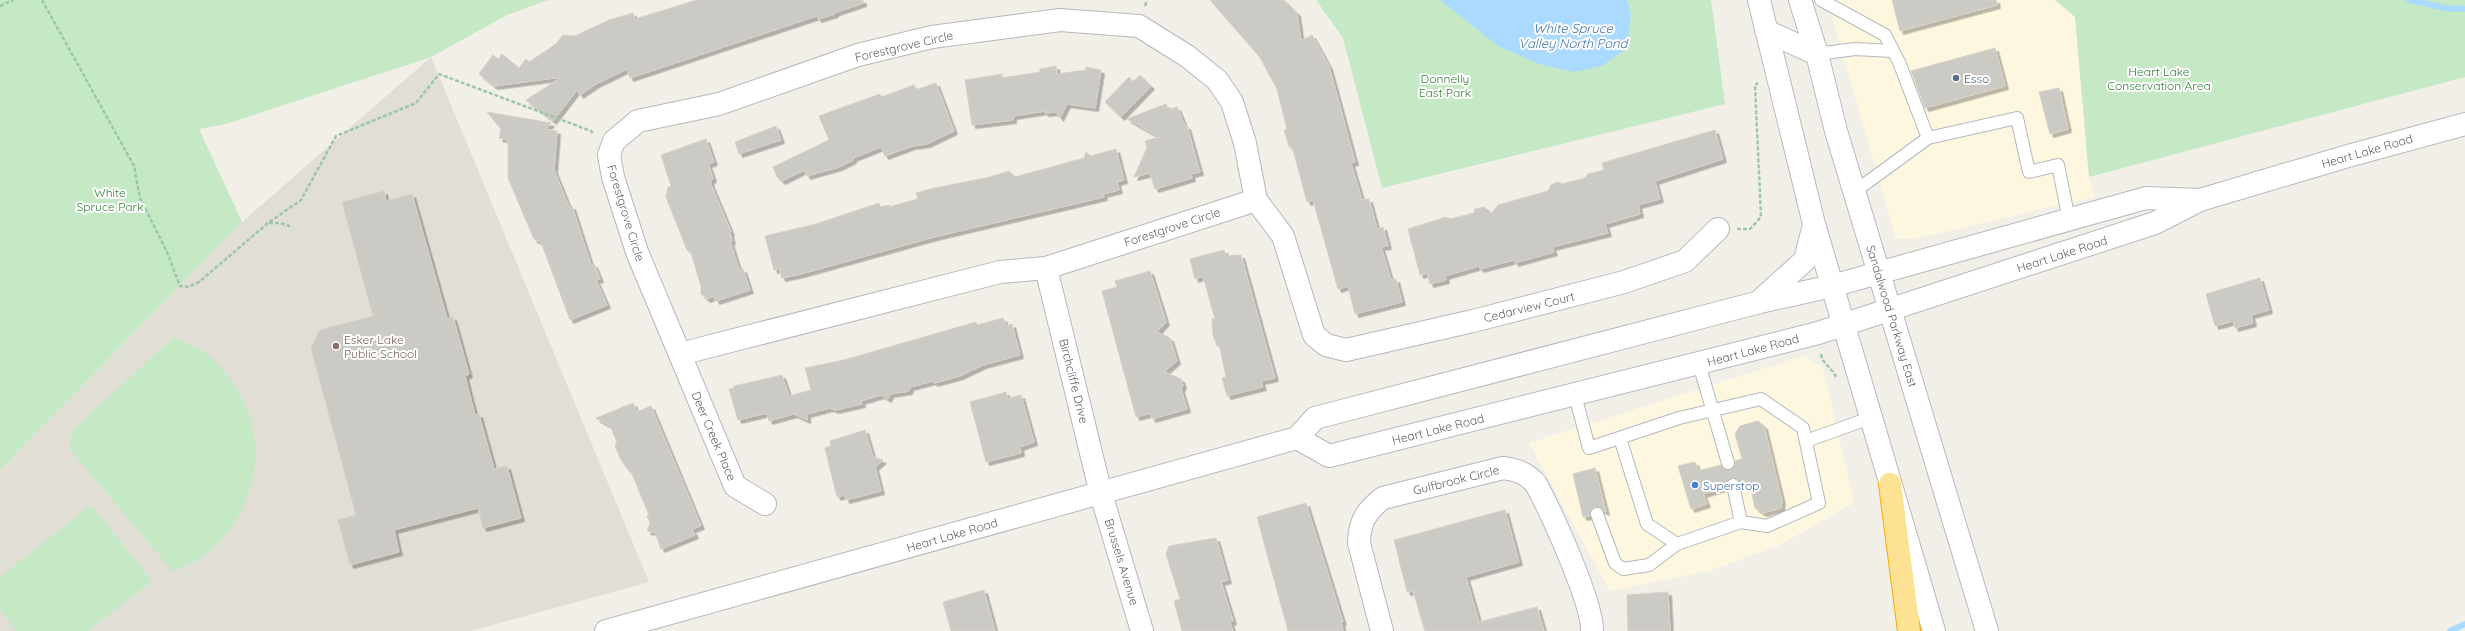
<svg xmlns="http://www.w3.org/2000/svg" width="2465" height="631" font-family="Quicksand,sans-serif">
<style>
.commercial{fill:#fef7e0}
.education{fill:#e1ded6}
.green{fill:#c5e8c5}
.water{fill:#aadaff}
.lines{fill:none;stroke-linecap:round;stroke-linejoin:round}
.stream{stroke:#aadaff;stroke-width:6}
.building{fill:#cccac5;stroke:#d6d1c6;filter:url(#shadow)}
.lane-casing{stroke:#b5b8bc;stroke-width:14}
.street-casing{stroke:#b5b8bc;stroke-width:24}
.secondary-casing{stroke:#b6babf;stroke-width:24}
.highway-casing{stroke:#f9ab00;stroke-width:24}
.path{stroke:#9cc7a9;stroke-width:2.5;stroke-dasharray:4 2;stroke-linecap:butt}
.lane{stroke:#fff;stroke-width:12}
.street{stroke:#fff;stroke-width:22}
.secondary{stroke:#fff;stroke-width:22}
.highway{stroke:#fde293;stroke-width:22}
.service-dot{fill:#5c6f8a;stroke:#fff;stroke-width:1.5}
.education-dot{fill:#8d6e63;stroke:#fff;stroke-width:1.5}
.shop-dot{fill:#3f7fe0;stroke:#fff;stroke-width:1.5}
.labels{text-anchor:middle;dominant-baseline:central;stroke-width:4;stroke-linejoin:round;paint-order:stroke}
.street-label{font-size:12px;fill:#5f6368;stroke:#fff}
.park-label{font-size:12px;fill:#348238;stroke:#fff}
.service-label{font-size:12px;fill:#4e5e75;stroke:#fff;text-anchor:start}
.education-label{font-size:12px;fill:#785e54;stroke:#fff;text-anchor:start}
.shop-label{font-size:12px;fill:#366cbe;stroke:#fff;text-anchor:start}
.water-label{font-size:13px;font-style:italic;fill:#4174aa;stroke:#fff}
</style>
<defs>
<filter id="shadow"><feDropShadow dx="3.5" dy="3.5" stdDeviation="0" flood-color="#0004"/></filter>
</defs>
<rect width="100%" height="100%" fill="#f1efe8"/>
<path class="commercial" d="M 1827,0 L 2055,0 L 2075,17 L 2089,177 L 2095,197 L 1914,239 L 1896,239 Z
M 1803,356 L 1823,367 L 1854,503 L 1778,546 L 1709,571 L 1610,591 L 1529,443 Z"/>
<path class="education" d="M 431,57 L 649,582 L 471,631 L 0,631 L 0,470 L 242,222 Z"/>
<path class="green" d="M 0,0 L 548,0 L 507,15 L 431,57 L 226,124 L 199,129 L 242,222 L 0,470 Z
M 1316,0 L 1711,0 L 1725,104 L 1382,188 L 1343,38 Z
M 2055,0 L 2465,0 L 2465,77 L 2089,177 L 2075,17 Z
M 174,337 C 185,343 200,348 209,356 C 272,411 270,498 208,553 C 199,561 184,566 173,572 L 69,448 L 73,430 Z
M 91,505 L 152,581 L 88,631 L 17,631 L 0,610 L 0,577 Z"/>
<path class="water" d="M 1440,0 L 1627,0 L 1631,14 L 1627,48 L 1602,66 L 1573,72 L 1539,64 L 1498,46 Z"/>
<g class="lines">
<path class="stream" d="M 2409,0 L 2445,8 L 2465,9
M 2450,631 L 2465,624"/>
</g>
<path class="building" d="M 697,0 L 863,0 L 863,3 L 834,13 L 835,14 L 818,19 L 817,16 L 630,78 L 627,69 L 596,84 L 580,95 L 577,90 L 553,121 L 526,100 L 562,77 L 494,86 L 479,74 L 493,55 L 498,59 L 502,54 L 519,68 L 526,59 L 529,62 L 556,44 L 563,35 L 575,36 L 609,20 L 633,13 L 635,19 Z
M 1210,0 L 1284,0 L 1297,13 L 1301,41 L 1312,35 L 1329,66 L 1355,162 L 1351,163 L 1362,200 L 1369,199 L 1377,229 L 1383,227 L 1388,246 L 1381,247 L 1391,280 L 1396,279 L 1402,302 L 1355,314 L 1348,286 L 1338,289 L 1313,200 L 1307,202 L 1292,146 L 1289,147 L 1284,130 L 1287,129 L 1277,89 L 1259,56 Z
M 1892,0 L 1996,0 L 1997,5 L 1900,31 Z
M 1995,48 L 2005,86 L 1925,108 L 1911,71 Z
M 1056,66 L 1057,74 L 1086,70 L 1086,67 L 1101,70 L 1095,108 L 1067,104 L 1060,118 L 1056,112 L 1045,113 L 1045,111 L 1013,116 L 1013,120 L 972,125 L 965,80 L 1002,74 L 1002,78 L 1040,72 L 1040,69 Z
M 1140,75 L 1151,86 L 1121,117 L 1105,102 L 1129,77 L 1133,82 Z
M 936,83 L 954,131 L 927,144 L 912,146 L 885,156 L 881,147 L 853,158 L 853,160 L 839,167 L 821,172 L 807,176 L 804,170 L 782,181 L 777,177 L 773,167 L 829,140 L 819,116 L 880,94 L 881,97 L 914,85 L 916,90 Z
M 2059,88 L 2068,129 L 2050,134 L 2039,92 Z
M 1166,104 L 1169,110 L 1177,107 L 1185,126 L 1187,126 L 1200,172 L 1191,174 L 1192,178 L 1155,189 L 1150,173 L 1134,177 L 1147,148 L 1145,141 L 1159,137 L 1127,119 Z
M 487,112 L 551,123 L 546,129 L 557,131 L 554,170 L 569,207 L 572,206 L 591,265 L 594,264 L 600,279 L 596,280 L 607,305 L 570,320 L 541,242 L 534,239 L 508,178 L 508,140 L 499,138 L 501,129 Z
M 776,126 L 781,140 L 739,154 L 735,142 Z
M 1715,130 L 1723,159 L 1655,181 L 1660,199 L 1638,205 L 1640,214 L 1605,224 L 1608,233 L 1552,247 L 1554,252 L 1515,263 L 1514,260 L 1480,269 L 1479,266 L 1445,276 L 1446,280 L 1430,284 L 1427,273 L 1420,275 L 1408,229 L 1446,217 L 1450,219 L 1474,213 L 1475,209 L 1484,207 L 1492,213 L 1498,205 L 1548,191 L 1551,185 L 1558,182 L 1562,184 L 1585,178 L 1588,174 L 1604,170 L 1602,163 Z
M 706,139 L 714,162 L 708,164 L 713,178 L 710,182 L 731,232 L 730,233 L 732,241 L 730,241 L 739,270 L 743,269 L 750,290 L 716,301 L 714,296 L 707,299 L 701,294 L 701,286 L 691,253 L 687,250 L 666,197 L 668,187 L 671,186 L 661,155 Z
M 1116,149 L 1124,180 L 1117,182 L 1119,190 L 1103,194 L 1104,197 L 934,237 L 801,274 L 782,278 L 779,269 L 774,270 L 765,236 L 816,224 L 879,203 L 880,207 L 889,205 L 889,207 L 918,199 L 916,193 L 930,189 L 990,177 L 1009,171 L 1015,177 L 1084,158 L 1086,152 L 1091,156 Z
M 384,191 L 386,201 L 412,194 L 447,318 L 453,317 L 469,374 L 465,376 L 475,415 L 479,414 L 494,469 L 507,466 L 521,518 L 483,528 L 478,508 L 394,530 L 399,552 L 350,565 L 338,520 L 356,515 L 311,348 L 320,330 L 373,316 L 342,202 Z
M 1224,250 L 1226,256 L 1241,255 L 1275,378 L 1261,381 L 1263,387 L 1227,396 L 1222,378 L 1226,377 L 1220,347 L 1217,346 L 1213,335 L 1212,319 L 1215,319 L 1203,276 L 1195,279 L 1190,259 Z
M 1150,271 L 1166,322 L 1157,332 L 1170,338 L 1177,361 L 1164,372 L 1181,379 L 1183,385 L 1181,389 L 1187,409 L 1152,419 L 1151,413 L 1136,417 L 1102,291 L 1117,287 L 1115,281 Z
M 2260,278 L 2269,310 L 2251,315 L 2253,323 L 2235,328 L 2233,321 L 2215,326 L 2206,294 Z
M 1003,318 L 1006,326 L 1012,324 L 1020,355 L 983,365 L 960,376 L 934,383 L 933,381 L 910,387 L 909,391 L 890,394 L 888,399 L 881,395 L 861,401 L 862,404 L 835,410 L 830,408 L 807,414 L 807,420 L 794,414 L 769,421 L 767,413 L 738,420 L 729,389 L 734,388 L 734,386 L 782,375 L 789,396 L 811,390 L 805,368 L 844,360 L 976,322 L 977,325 Z
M 1006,392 L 1007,399 L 1021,395 L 1034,442 L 1020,447 L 1021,453 L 986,462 L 970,402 Z
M 633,403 L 637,412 L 651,406 L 701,526 L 692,529 L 695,535 L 661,549 L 655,532 L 647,531 L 650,523 L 647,516 L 649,515 L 630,469 L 628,470 L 621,460 L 615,446 L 617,442 L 610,426 L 596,418 Z
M 1758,421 L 1764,426 L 1782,501 L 1781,508 L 1763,513 L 1755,508 L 1749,480 L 1740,483 L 1736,478 L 1732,478 L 1726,482 L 1726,487 L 1703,494 L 1707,504 L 1691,509 L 1678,466 L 1695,462 L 1698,471 L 1721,465 L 1726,470 L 1730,470 L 1735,465 L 1735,461 L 1742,459 L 1735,434 L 1740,426 Z
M 865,430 L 873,457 L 883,460 L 875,467 L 881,491 L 846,500 L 845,495 L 837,497 L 825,448 L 831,446 L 830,441 Z
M 1595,468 L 1606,512 L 1595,507 L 1591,510 L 1590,516 L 1583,517 L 1573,474 Z
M 1306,503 L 1343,622 L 1341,622 L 1343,631 L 1288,631 L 1257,517 Z
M 1505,510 L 1519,562 L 1466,577 L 1479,622 L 1537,607 L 1544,631 L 1425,631 L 1413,591 L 1407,592 L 1394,540 Z
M 1216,538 L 1228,580 L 1221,582 L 1233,621 L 1230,622 L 1233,631 L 1182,631 L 1174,601 L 1180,599 L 1166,554 L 1169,546 Z
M 984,590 L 995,631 L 951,631 L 943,602 Z
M 1668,592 L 1670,631 L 1628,631 L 1627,595 Z"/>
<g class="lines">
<g class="lane-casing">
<path id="lane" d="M 1821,0 L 1885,35 L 1899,62 L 1928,138
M 1817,54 L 1855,49 L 1892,51
M 1854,192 L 1928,138 L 2017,118 L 2029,172 L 2058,165 L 2069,220
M 1699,364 L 1728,463
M 1575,395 L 1589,448 L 1679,418 L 1761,399 L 1803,428 L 1819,503 L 1767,526 L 1741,522 L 1677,544 L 1647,524 L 1620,438
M 1806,441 L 1870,418
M 1733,485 L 1741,522
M 1597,514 L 1615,563 L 1623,569 L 1649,565 L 1677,544"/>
</g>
<g class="street-casing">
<path id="street" d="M 1046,268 L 1101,494 L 1142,631
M 680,354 L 1000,272 L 1046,268 L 1256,200
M 765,504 L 735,486 L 637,252 L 613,177 L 609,155 L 614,141 L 638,121 L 719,104 L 858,55 L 932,37 L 1060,20 L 1139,26 L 1187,56 L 1217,80 L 1232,102 L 1245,143 L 1256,200 L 1283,236 L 1314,335 L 1326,345 L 1346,350 L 1473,321 L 1624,282 L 1685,261 L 1718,229
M 1382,631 L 1359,543 C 1359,522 1367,510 1383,498 L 1503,468 C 1518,470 1526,473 1536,484 C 1551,512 1593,603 1592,631"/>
</g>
<g class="secondary-casing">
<path id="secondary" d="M 1759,0 L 1814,224 L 1934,631
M 1800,0 L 1817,54 L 1836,131 L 1987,631
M 1766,31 L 1817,54
M 1761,300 L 1805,260 L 1814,225
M 1297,438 L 1329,456 L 1818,333 L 2155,223 L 2200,200 L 2348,156 L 2465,124
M 606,631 L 1297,438 L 1315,418 L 1760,302 L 1832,286 L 2146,198 L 2200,200"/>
</g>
<g class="highway-casing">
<path id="highway" d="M 1890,484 L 1909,631"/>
</g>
<path class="path" d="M 42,0 L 134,166 L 140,198 L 167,252 L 180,286 L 188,287 L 199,282 L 268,223 L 301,200 L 336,136 L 416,103 L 439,74 L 591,131 L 594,135
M 0,6 L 13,0
M 1145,6 L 1147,0
M 269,223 L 279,223 L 290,226
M 1737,229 L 1750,229 L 1761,217 L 1755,85 L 1758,83
M 1821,354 C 1822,363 1832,368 1836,377"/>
<use href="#lane" class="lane"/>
<use href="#street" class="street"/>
<use href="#secondary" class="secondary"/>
<use href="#highway" class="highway"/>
</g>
<circle class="service-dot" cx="1956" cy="78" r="4"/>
<circle class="education-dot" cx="336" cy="346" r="4"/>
<circle class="shop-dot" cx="1695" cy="485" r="4"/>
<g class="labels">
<g class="street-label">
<text transform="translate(904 46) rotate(-13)">Forestgrove Circle</text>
<text transform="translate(2367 151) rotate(-16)">Heart Lake Road</text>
<text transform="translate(626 213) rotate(73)">Forestgrove Circle</text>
<text transform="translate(1172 227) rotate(-18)">Forestgrove Circle</text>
<text transform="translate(2062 254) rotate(-18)">Heart Lake Road</text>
<text transform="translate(1529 307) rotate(-14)">Cedarview Court</text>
<text transform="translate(1892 316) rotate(73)">Sandalwood Parkway East</text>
<text transform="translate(1753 350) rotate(-15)">Heart Lake Road</text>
<text transform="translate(1074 381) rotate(76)">Birchcliffe Drive</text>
<text transform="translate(1438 429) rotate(-14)">Heart Lake Road</text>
<text transform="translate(714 436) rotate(67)">Deer Creek Place</text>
<text transform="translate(1456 480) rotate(-14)">Gulfbrook Circle</text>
<text transform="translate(952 535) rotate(-16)">Heart Lake Road</text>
<text transform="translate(1122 562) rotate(73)">Brussels Avenue</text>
</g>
<g class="park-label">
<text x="2159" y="71">Heart Lake<tspan x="2159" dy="14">Conservation Area</tspan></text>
<text x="1445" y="78">Donnelly<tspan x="1445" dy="14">East Park</tspan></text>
<text x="110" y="192">White<tspan x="110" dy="14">Spruce Park</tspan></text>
</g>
<g class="service-label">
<text x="1964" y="78">Esso</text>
</g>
<g class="education-label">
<text x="344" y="339">Esker Lake<tspan x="344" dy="14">Public School</tspan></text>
</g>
<g class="shop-label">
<text x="1703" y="485">Superstop</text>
</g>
<g class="water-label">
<text x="1573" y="28">White Spruce<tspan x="1573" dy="15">Valley North Pond</tspan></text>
</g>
</g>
</svg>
